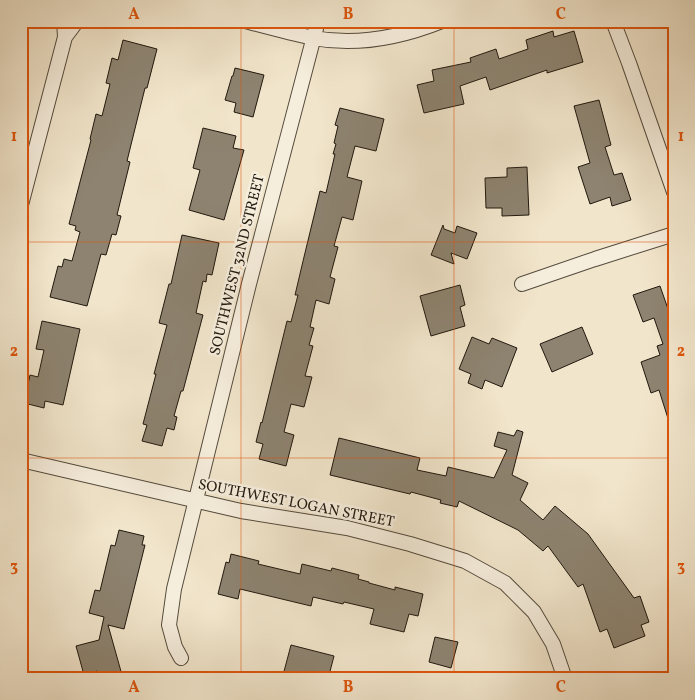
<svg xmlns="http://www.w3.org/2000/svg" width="695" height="700" font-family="Vollkorn,serif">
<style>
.building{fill:#8d8370;stroke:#20180e}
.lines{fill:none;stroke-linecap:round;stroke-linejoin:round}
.street-casing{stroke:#544b3d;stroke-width:16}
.street{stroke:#f6eedd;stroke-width:14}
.grid{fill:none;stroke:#de560c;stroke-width:1;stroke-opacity:0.55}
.labels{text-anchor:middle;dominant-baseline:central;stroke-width:5;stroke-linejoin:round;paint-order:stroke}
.street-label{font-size:15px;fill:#20180e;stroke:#f6eedd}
.neatline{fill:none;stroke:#de560c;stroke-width:2}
.grid-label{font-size:16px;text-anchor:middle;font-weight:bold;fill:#de560c}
</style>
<rect width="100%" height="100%" fill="#f1e5cb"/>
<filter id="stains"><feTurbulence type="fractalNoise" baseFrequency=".004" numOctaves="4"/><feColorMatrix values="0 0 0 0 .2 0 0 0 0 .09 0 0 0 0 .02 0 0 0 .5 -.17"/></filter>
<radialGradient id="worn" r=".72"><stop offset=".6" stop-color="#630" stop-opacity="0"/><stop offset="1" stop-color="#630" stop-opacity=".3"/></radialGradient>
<path class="building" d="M 553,31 L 554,37 L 574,31 L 583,62 L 547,73 L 547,70 L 490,90 L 486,77 L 460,86 L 464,104 L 424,113 L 417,85 L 434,81 L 432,70 L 471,62 L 470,58 L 496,49 L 499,59 L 528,49 L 526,40 Z
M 123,40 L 157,49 L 147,88 L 145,88 L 127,161 L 130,162 L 117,215 L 121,216 L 116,235 L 112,234 L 106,255 L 101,254 L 87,306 L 50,297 L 58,266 L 62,267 L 64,259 L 72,261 L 80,232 L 75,230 L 76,226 L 69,224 L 91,140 L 90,139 L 96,114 L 102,116 L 110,84 L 106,83 L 112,58 L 118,60 Z
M 235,68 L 264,75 L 253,117 L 234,112 L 236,103 L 225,100 L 232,76 L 233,76 Z
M 599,100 L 611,145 L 605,147 L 614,175 L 622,173 L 631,200 L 612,206 L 610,197 L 590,204 L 578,167 L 590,163 L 574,106 Z
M 340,108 L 384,119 L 376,151 L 355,146 L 347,177 L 362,181 L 353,220 L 342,217 L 334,246 L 338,247 L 330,277 L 335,279 L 329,304 L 316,300 L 310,327 L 314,328 L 309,345 L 313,346 L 305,376 L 312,377 L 304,407 L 291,404 L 284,432 L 294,435 L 286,466 L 259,459 L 263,444 L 256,442 L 261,422 L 262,423 L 287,321 L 291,322 L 298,295 L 295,295 L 304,257 L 320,191 L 326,193 L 335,154 L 333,154 L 336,144 L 334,143 L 338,126 L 335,125 Z
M 203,128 L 236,136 L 233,148 L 244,150 L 224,220 L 189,210 L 200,170 L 193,168 Z
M 527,167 L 529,215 L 502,216 L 502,208 L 486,208 L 485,178 L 507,177 L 507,168 Z
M 443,225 L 444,229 L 455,233 L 457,226 L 477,233 L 467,259 L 451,253 L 454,264 L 431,255 Z
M 182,235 L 219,243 L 212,275 L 207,274 L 206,282 L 203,281 L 196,313 L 203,315 L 183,391 L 181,391 L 174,416 L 177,417 L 174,430 L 167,428 L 162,446 L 142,441 L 147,425 L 143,424 L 156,374 L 154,374 L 167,325 L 159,323 L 169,284 L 171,284 Z
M 460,285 L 465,305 L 460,307 L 465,326 L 431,336 L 420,296 Z
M 660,286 L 674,326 L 674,428 L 671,428 L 659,390 L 651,393 L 641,362 L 660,355 L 657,346 L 663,344 L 654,318 L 643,322 L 633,295 Z
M 42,321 L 80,329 L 63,405 L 45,401 L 44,408 L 24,403 L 30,375 L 38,377 L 44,350 L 36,349 Z
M 582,327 L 593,354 L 552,372 L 540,344 Z
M 472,337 L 489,344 L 492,338 L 517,348 L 502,387 L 485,380 L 482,389 L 468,383 L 471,374 L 459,369 Z
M 517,430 L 523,432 L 512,475 L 528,483 L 520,500 L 543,520 L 555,506 L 588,534 L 634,598 L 640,596 L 649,622 L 641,625 L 645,636 L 614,648 L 607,629 L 600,632 L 583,584 L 578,587 L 548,546 L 543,551 L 518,530 L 459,501 L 457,507 L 440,503 L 441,500 L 411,492 L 410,494 L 330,475 L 339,438 L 420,458 L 417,470 L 446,476 L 448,467 L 494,478 L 507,450 L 494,446 L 498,432 L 514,436 Z
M 119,530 L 144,536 L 142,545 L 145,545 L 124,629 L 108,625 L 122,675 L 109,679 L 99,679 L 97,671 L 84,675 L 76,646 L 99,640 L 104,617 L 89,613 L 95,590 L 100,591 L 111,545 L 115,546 Z
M 231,554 L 259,561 L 258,564 L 300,574 L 302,564 L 331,571 L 332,568 L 359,575 L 358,579 L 369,582 L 369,583 L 395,590 L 395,587 L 423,594 L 418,616 L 409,614 L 404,632 L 370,624 L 374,609 L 344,602 L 343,604 L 313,597 L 311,606 L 240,589 L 238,599 L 218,594 L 226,562 L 229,563 Z
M 435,637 L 458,642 L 451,668 L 429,662 Z
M 291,645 L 334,656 L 328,679 L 282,679 Z"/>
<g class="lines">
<g class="street-casing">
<path id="street" d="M 64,21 L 65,37 L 77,21
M 245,21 C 268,27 290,33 313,38 C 356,46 402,37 442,21
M 613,21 L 629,63 L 674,192
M 21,205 L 65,37
M 522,284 L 595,259 L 674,234
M 21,460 L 241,511 L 347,528 L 410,544 L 465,561 L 505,583 L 534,612 L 553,644 L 565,679
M 181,658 L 175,647 L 169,625 L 174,589 L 249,284 L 318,21"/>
</g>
<use href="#street" class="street"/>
</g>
<path class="grid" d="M 241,21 L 241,679M 454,21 L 454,679M 21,242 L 674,242M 21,458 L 674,458"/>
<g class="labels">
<g class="street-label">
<text transform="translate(238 265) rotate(-76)">SOUTHWEST 32ND STREET</text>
<text transform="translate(296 504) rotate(11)">SOUTHWEST LOGAN STREET</text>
</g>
</g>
<rect width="695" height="700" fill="none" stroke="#f1e5cb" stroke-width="55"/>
<rect x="28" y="28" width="640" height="644" class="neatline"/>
<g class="grid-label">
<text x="134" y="19">A</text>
<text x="348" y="19">B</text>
<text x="561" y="19">C</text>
<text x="14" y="141">1</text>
<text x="681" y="141">1</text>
<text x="14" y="356">2</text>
<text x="681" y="356">2</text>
<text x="14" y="571">3</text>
<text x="681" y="571">3</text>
<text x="134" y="692">A</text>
<text x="348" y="692">B</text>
<text x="561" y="692">C</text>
</g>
<rect width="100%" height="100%" filter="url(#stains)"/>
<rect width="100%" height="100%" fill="url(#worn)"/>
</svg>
